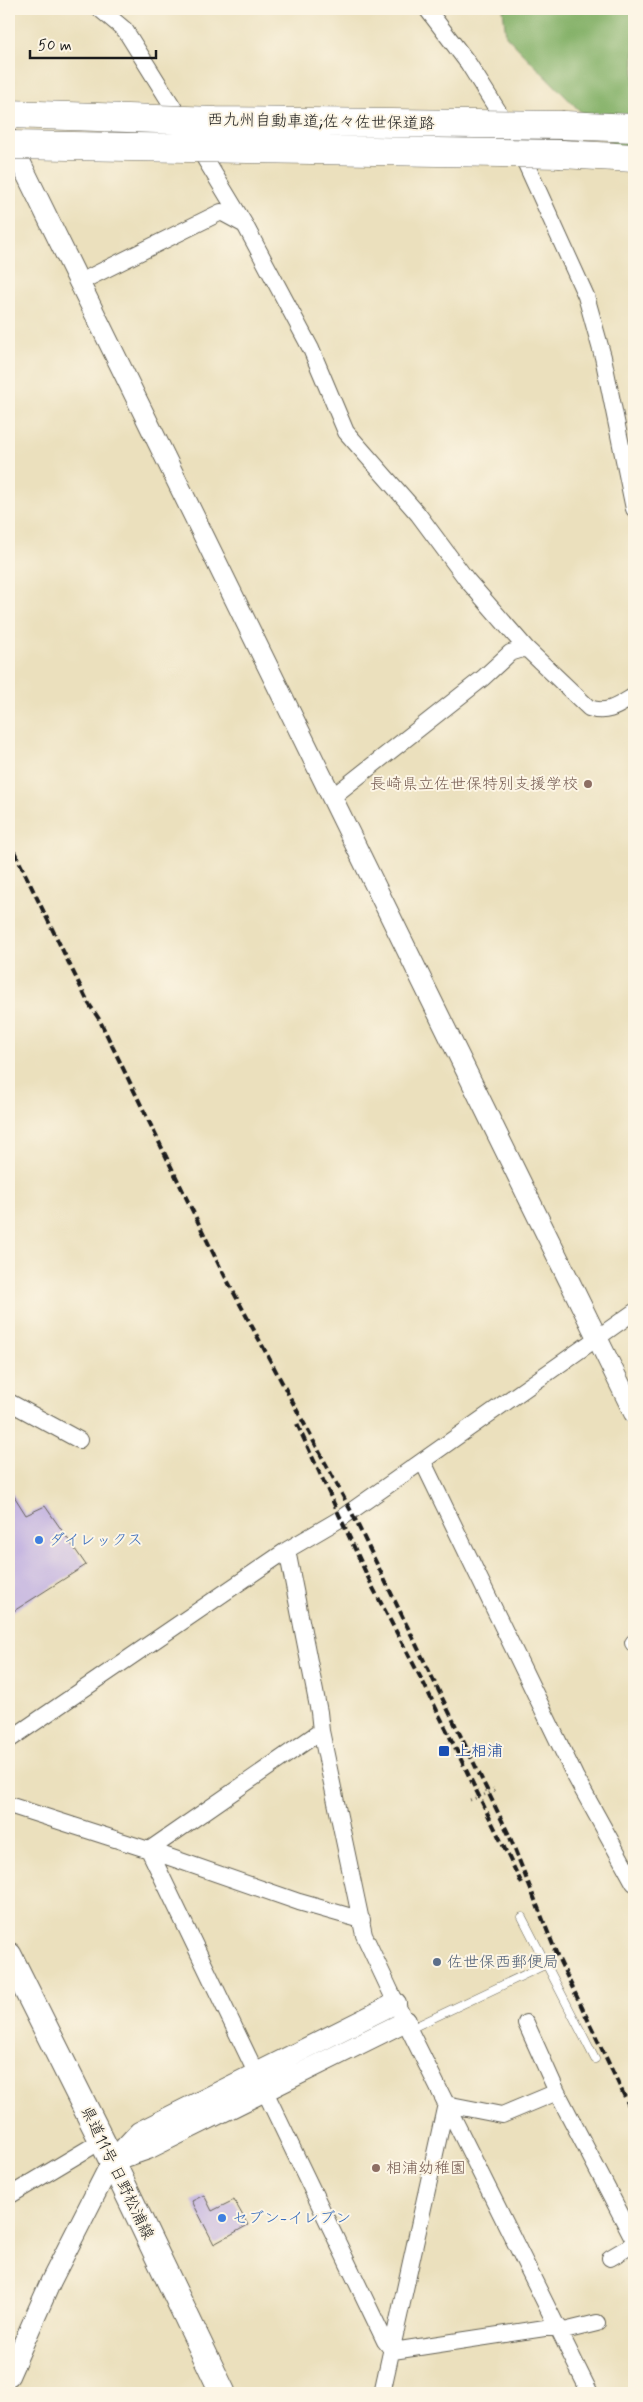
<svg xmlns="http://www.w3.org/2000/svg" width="643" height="2402" font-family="Mynerve,'Klee One',sans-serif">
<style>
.forest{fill:#86b26b;stroke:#516744}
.building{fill:#bfafe0}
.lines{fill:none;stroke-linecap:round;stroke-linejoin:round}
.service-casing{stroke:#646154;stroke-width:9}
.minor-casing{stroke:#646154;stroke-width:18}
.tertiary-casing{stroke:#646154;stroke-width:22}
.primary-casing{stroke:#646154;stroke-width:27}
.motorway-casing{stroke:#646154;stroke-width:29}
.path{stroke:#646154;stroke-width:3;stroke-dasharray:1 4;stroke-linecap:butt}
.service{stroke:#fff;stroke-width:8}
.minor{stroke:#fff;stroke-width:16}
.tertiary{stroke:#fff;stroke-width:20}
.primary{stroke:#fff;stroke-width:25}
.motorway{stroke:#fff;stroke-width:28}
.rail{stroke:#1c1c1c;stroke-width:4;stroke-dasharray:8 4;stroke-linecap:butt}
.motorway-bridge-casing{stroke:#646154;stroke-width:29;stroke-linecap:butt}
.motorway-bridge{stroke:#fff;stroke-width:28}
.education-dot{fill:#8d6e63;stroke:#fcf5e5;stroke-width:2}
.shop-dot{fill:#3f7fe0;stroke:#fcf5e5;stroke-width:2}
.transit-dot{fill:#1a4fb4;stroke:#fcf5e5;stroke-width:2}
.service-dot{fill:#5c6f8a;stroke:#fcf5e5;stroke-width:2}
.labels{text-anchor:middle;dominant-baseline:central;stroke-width:4;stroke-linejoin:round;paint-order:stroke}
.street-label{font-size:16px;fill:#1c1c1c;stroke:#fcf5e5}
.education-label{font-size:16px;fill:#785e54;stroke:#fcf5e5;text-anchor:end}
.shop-label{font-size:16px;fill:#366cbe;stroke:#fcf5e5;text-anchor:start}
.transit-label{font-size:16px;fill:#164399;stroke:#fcf5e5;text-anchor:start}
.service-label{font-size:16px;fill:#4e5e75;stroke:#fcf5e5;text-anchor:start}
</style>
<rect width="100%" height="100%" fill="#fcf5e5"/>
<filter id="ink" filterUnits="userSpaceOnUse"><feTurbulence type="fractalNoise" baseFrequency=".02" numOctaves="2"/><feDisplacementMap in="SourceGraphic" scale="10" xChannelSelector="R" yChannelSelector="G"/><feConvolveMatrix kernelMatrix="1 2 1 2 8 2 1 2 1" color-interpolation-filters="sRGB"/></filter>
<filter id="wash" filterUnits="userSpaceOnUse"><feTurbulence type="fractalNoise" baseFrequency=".0096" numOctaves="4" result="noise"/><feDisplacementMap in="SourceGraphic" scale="20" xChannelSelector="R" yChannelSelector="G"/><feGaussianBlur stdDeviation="1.12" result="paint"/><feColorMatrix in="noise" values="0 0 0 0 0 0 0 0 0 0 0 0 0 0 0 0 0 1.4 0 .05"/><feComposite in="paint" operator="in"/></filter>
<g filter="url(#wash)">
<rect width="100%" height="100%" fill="#ebe0bd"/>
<path class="forest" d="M 503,9 L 634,9 L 634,166 L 506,36 Z"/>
<g id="blocks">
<path class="building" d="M 9,1488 L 26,1515 L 45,1506 L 86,1565 L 9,1614 Z
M 204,2195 L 212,2211 L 234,2200 L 248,2225 L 214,2244 L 192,2201 Z"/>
</g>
</g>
<g filter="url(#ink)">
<use href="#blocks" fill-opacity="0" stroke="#646154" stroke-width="1"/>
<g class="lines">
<g class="service-casing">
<path id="service" d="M 522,1917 L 595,2059
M 410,2029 L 547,1964"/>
</g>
<g class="minor-casing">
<path id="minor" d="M 100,9 L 125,30 L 183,123
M 427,9 L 468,63 L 512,133 L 586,296 L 603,357 L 634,509
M 196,144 L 245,225 L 311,349 L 346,432 L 418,514 L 467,580 L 526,648 L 589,708 C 607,715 619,705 634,696
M 78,283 L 221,212 L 245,225
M 331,798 L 483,678 L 510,653 L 526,648
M 9,1402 L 79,1440
M 423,1462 L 575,1776 L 634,1883
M 287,1550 L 319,1712 L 321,1731 L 364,1935 L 396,2003 L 590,2393
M 633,1643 L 634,1642
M 9,1740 L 287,1550 L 340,1519 L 634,1312
M 9,1805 L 149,1850 L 299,1902 L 362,1920
M 149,1850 L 385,2341 L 393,2351
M 149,1850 L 321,1731
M 557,2092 L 634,2240
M 446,2104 L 502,2115 L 557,2092 L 526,2023
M 9,2196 L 101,2141
M 610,2258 L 634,2244
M 560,2332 L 597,2323
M 393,2351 L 558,2326
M 382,2393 L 446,2104"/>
</g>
<g class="tertiary-casing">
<path id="tertiary" d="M 9,139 L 634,1413
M 113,2161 L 148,2149 L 406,2021
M 9,2376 L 51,2281 L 112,2161 L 139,2132 L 396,2003"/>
</g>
<g class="primary-casing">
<path id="primary" d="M 9,1955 L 112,2161 L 223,2393"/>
</g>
<g class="motorway-casing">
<path id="motorway" d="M 564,125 L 634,128
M 561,154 L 634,158"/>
</g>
<path class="path" d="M 470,1800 L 495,1791 L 493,1788"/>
<use href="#service" class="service"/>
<use href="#minor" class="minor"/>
<use href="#tertiary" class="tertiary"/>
<use href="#primary" class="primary"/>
<use href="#motorway" class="motorway"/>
<path class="rail" d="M 9,841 L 89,1004 L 99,1019 L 219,1265 L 351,1511 L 509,1835 L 557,1955
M 297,1424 L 373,1588 L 424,1684 L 522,1884
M 554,1949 L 634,2116"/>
<g class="motorway-bridge-casing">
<path id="motorway-bridge" d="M 9,114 L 216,121 L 564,125
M 9,145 L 561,154"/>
</g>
<use href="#motorway-bridge" class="motorway-bridge"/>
</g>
</g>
<g class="education-dot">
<circle cx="588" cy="784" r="5"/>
<circle cx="376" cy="2168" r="5"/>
</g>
<g class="shop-dot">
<circle cx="39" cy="1540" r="5"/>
<circle cx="222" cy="2218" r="5"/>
</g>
<rect class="transit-dot" x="438" y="1745" width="12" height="12" rx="2.5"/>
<circle class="service-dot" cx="437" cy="1962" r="5"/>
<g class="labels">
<g class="street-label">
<text transform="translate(321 122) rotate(1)">西九州自動車道;佐々佐世保道路</text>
<text transform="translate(117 2173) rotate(64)">県道11号 日野松浦線</text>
</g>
<g class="education-label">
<text x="578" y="784">長崎県立佐世保特別支援学校</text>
<text x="386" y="2168" text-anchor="start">相浦幼稚園</text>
</g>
<g class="shop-label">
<text x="49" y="1540">ダイレックス</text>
<text x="232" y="2218">セブン-イレブン</text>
</g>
<g class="transit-label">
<text x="455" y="1751">上相浦</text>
</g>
<g class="service-label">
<text x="447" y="1962">佐世保西郵便局</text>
</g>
</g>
<rect width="643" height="2402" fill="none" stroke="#fcf5e5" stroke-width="30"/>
<path d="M30 50v8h126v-8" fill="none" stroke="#1c1c1c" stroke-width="2.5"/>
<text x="38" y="50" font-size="15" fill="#1c1c1c" stroke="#fcf5e5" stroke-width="4" paint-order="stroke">50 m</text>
</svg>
